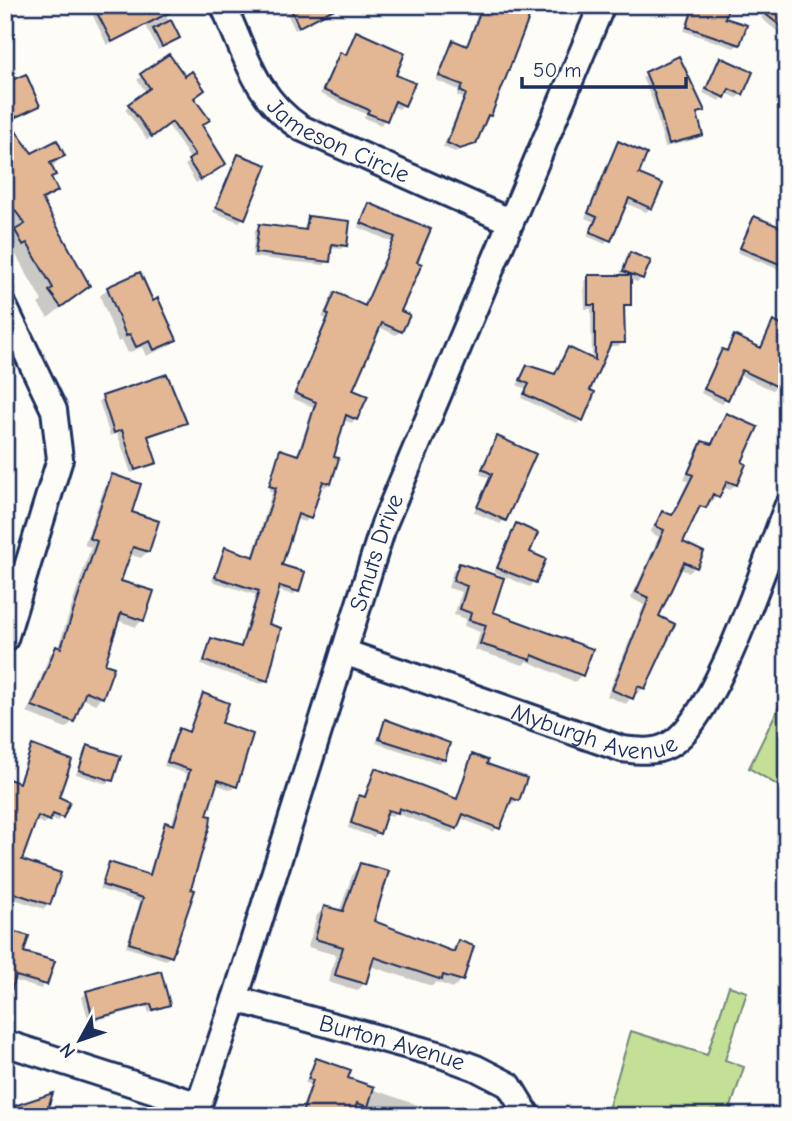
<svg xmlns="http://www.w3.org/2000/svg" width="792" height="1121" font-family="'Comic Neue',sans-serif">
<style>
.green{fill:#c4df96;stroke:#70877a;stroke-width:2}
.shadow{fill:#0003}
.building{fill:#e3b793;stroke:#1b2f5e;stroke-width:2}
.lines{fill:none;stroke-linecap:round;stroke-linejoin:round}
.minor-casing{stroke:#1b2f5e;stroke-width:30}
.minor{stroke:#fdfcf7;stroke-width:24}
.labels{text-anchor:middle;dominant-baseline:central;stroke-width:7;stroke-linejoin:round;paint-order:stroke}
.street-label{font-size:24px;fill:#1b2f5e;stroke:#fdfcf7}
</style>
<rect width="100%" height="100%" fill="#fdfcf7"/>
<filter id="ink" filterUnits="userSpaceOnUse"><feTurbulence type="fractalNoise" baseFrequency=".0143" numOctaves="2"/><feDisplacementMap in="SourceGraphic" scale="14" xChannelSelector="R" yChannelSelector="G"/><feConvolveMatrix kernelMatrix="1 2 1 2 8 2 1 2 1" color-interpolation-filters="sRGB"/></filter>
<g filter="url(#ink)">
<path class="green" d="M 787,690 L 787,791 L 749,768 Z
M 729,986 L 747,992 L 725,1060 L 744,1067 L 728,1116 L 606,1116 L 631,1031 L 707,1055 Z"/>
<path class="shadow" d="M 160,5 L 178,38 L 158,50 L 145,25 L 107,45 L 93,16 L 97,12 Z
M 283,5 L 343,5 L 295,30 Z
M 458,5 L 533,5 L 490,115 L 474,143 L 455,152 L 443,147 L 463,98 L 457,96 L 459,90 L 436,80 L 450,46 L 454,42 L 465,47 L 477,17 Z
M 692,5 L 727,5 L 723,19 L 739,44 L 734,48 L 684,31 Z
M 772,5 L 787,22 L 778,32 L 761,18 Z
M 357,33 L 394,76 L 403,105 L 399,109 L 391,106 L 381,125 L 364,118 L 366,114 L 320,94 L 336,59 L 340,54 L 344,56 Z
M 678,59 L 702,110 L 696,115 L 701,135 L 697,139 L 665,147 L 652,99 L 642,78 Z
M 721,60 L 741,94 L 737,98 L 726,93 L 720,101 L 703,93 Z
M 142,76 L 185,79 L 200,126 L 224,164 L 220,168 L 196,183 L 185,165 L 191,160 L 168,125 L 147,140 L 125,109 L 147,93 L 137,80 Z
M 5,134 L 31,155 L 63,156 L 51,168 L 54,175 L 50,178 L 56,191 L 42,203 L 87,286 L 48,318 L 38,304 L 42,301 L 15,253 L 11,255 L 5,245 L 13,235 L 5,225 Z
M 618,143 L 637,174 L 651,208 L 646,212 L 625,203 L 605,244 L 587,236 L 594,222 L 585,218 Z
M 238,156 L 243,218 L 239,222 L 213,212 Z
M 370,205 L 429,230 L 399,312 L 401,331 L 396,335 L 379,327 L 351,391 L 356,419 L 352,423 L 343,420 L 332,458 L 330,483 L 325,487 L 319,485 L 309,518 L 305,522 L 295,519 L 280,566 L 297,591 L 293,595 L 277,590 L 267,625 L 267,680 L 262,684 L 201,665 L 212,640 L 239,648 L 256,595 L 212,581 L 225,549 L 252,558 L 272,492 L 269,491 L 280,454 L 278,454 L 281,451 L 296,456 L 298,452 L 313,407 L 292,398 L 326,319 L 322,317 L 331,298 L 335,294 L 364,307 L 392,242 L 358,227 Z
M 308,218 L 345,245 L 341,249 L 330,248 L 328,261 L 324,265 L 252,257 L 255,230 L 259,226 L 303,231 Z
M 754,218 L 787,232 L 787,273 L 737,252 Z
M 631,254 L 642,278 L 637,282 L 629,279 L 629,304 L 623,309 L 623,342 L 618,346 L 608,346 L 588,391 L 581,420 L 577,424 L 521,398 L 526,389 L 517,385 L 528,367 L 554,376 L 569,349 L 592,360 L 591,309 L 585,309 L 584,281 L 589,276 L 619,276 Z
M 108,288 L 152,303 L 175,339 L 167,347 L 146,356 L 142,347 L 128,353 L 122,340 L 118,342 L 100,296 Z
M 773,324 L 777,386 L 772,390 L 738,374 L 722,404 L 701,393 L 718,355 L 725,352 L 734,337 L 760,349 Z
M 103,397 L 185,423 L 147,438 L 155,463 L 131,473 L 117,433 L 110,436 L 99,401 Z
M 726,415 L 740,463 L 736,484 L 730,490 L 722,487 L 712,502 L 708,501 L 697,512 L 681,543 L 695,567 L 689,573 L 679,568 L 657,617 L 673,625 L 643,688 L 637,694 L 634,693 L 626,704 L 607,696 L 644,605 L 631,598 L 659,537 L 650,532 L 662,513 L 671,517 L 688,481 L 684,479 L 697,449 L 703,443 L 710,445 Z
M 5,435 L 11,437 L 5,456 Z
M 497,438 L 504,520 L 500,524 L 474,512 L 489,478 L 479,474 Z
M 5,475 L 11,477 L 5,493 Z
M 113,476 L 148,551 L 141,558 L 128,554 L 119,582 L 142,620 L 136,627 L 117,620 L 103,665 L 102,697 L 95,704 L 82,698 L 73,721 L 66,728 L 27,713 L 50,654 L 58,648 L 91,547 L 84,545 L 106,483 Z
M 516,525 L 527,553 L 544,560 L 530,587 L 494,572 Z
M 459,565 L 490,613 L 581,675 L 575,682 L 527,661 L 523,665 L 475,650 L 480,632 L 464,626 L 466,619 L 454,615 L 462,592 L 448,588 L 453,571 Z
M 203,695 L 220,724 L 236,786 L 232,790 L 215,784 L 170,956 L 166,960 L 126,947 L 140,902 L 99,889 L 110,864 L 148,876 L 162,829 L 166,824 L 171,826 L 187,774 L 164,766 L 175,734 L 180,730 L 187,733 Z
M 386,721 L 443,759 L 439,763 L 376,743 Z
M 33,747 L 56,798 L 68,803 L 57,822 L 49,818 L 44,824 L 35,820 L 20,861 L 49,904 L 44,909 L 5,896 L 5,786 L 10,781 L 17,784 Z
M 87,747 L 111,780 L 107,784 L 76,774 Z
M 473,756 L 517,800 L 513,804 L 508,802 L 494,832 L 460,818 L 452,833 L 395,813 L 392,816 L 385,814 L 374,837 L 348,828 L 355,802 L 363,798 L 375,770 L 455,800 Z
M 361,865 L 372,923 L 450,952 L 458,942 L 461,980 L 453,988 L 436,982 L 432,986 L 370,966 L 365,983 L 357,991 L 328,982 L 336,955 L 308,947 L 317,915 L 325,908 L 339,912 L 353,873 Z
M 21,953 L 52,962 L 41,989 L 5,978 Z
M 87,993 L 168,1005 L 149,1013 L 147,1007 L 89,1022 L 82,997 Z
M 316,1060 L 346,1080 L 432,1110 L 430,1116 L 378,1116 L 354,1107 L 351,1116 L 290,1116 L 295,1112 L 300,1113 L 310,1084 L 305,1083 Z"/>
<path class="building" d="M 107,5 L 184,5 L 112,42 L 96,11 Z
M 289,5 L 342,5 L 299,27 Z
M 483,5 L 534,5 L 491,116 L 488,115 L 476,144 L 460,149 L 447,143 L 466,94 L 460,91 L 463,85 L 439,76 L 453,40 L 467,46 Z
M 694,5 L 729,5 L 725,18 L 747,25 L 740,45 L 687,27 Z
M 754,5 L 787,5 L 787,31 Z
M 171,20 L 180,38 L 162,47 L 153,29 Z
M 356,31 L 405,53 L 396,75 L 415,83 L 405,106 L 395,101 L 387,121 L 367,113 L 369,110 L 323,90 L 340,52 L 346,55 Z
M 169,54 L 185,76 L 192,71 L 205,90 L 194,98 L 210,120 L 202,125 L 226,164 L 201,180 L 188,160 L 195,155 L 172,122 L 152,137 L 128,104 L 150,88 L 140,74 Z
M 679,56 L 705,111 L 697,113 L 703,135 L 669,144 L 655,95 L 645,72 Z
M 720,57 L 753,72 L 743,95 L 729,89 L 725,98 L 706,89 Z
M 26,74 L 40,106 L 12,119 L 5,104 L 5,83 Z
M 5,116 L 32,153 L 57,140 L 65,156 L 50,163 L 56,175 L 51,177 L 58,191 L 42,199 L 90,286 L 61,307 L 49,291 L 53,288 L 27,243 L 23,245 L 15,230 L 25,224 L 5,197 Z
M 618,141 L 647,154 L 639,174 L 663,184 L 652,209 L 629,198 L 611,241 L 590,232 L 597,217 L 588,213 Z
M 238,154 L 267,165 L 245,219 L 216,207 Z
M 369,203 L 431,229 L 417,262 L 422,264 L 401,311 L 410,315 L 402,332 L 382,323 L 353,390 L 368,396 L 357,420 L 346,415 L 334,457 L 339,458 L 331,484 L 323,481 L 311,519 L 298,514 L 282,565 L 305,572 L 299,592 L 280,586 L 269,624 L 281,628 L 268,681 L 204,661 L 211,638 L 241,647 L 259,591 L 215,577 L 225,547 L 254,557 L 276,488 L 269,486 L 280,449 L 298,455 L 302,446 L 316,402 L 295,393 L 329,315 L 326,313 L 335,292 L 365,306 L 395,237 L 361,223 Z
M 308,216 L 350,221 L 347,246 L 332,244 L 330,262 L 255,253 L 259,224 L 306,230 Z
M 754,216 L 787,230 L 787,267 L 740,248 Z
M 630,252 L 651,261 L 643,279 L 623,271 Z
M 140,272 L 153,301 L 158,298 L 177,340 L 154,350 L 150,341 L 136,347 L 130,334 L 126,336 L 107,287 Z
M 588,275 L 631,275 L 631,305 L 624,305 L 625,343 L 611,343 L 590,390 L 595,392 L 583,421 L 524,394 L 529,384 L 520,380 L 527,365 L 555,374 L 568,347 L 595,360 L 595,305 L 588,305 Z
M 773,321 L 787,328 L 787,367 L 778,387 L 742,370 L 728,400 L 704,389 L 722,349 L 727,351 L 734,335 L 761,348 Z
M 167,374 L 187,423 L 148,436 L 157,463 L 135,470 L 122,430 L 114,433 L 102,396 Z
M 726,413 L 758,427 L 742,462 L 746,464 L 737,485 L 727,481 L 719,498 L 713,494 L 706,508 L 700,506 L 683,542 L 704,552 L 697,568 L 684,562 L 659,616 L 675,624 L 645,689 L 638,686 L 633,699 L 612,690 L 649,598 L 636,592 L 664,530 L 655,526 L 662,511 L 672,515 L 675,511 L 693,475 L 688,473 L 702,441 L 712,444 Z
M 497,436 L 536,454 L 506,521 L 477,507 L 492,474 L 482,469 Z
M 112,474 L 141,484 L 132,512 L 159,521 L 149,552 L 133,547 L 121,581 L 154,591 L 144,621 L 121,613 L 105,664 L 114,667 L 103,698 L 86,691 L 74,722 L 32,706 L 56,646 L 61,648 L 97,541 L 89,538 Z
M 516,523 L 538,533 L 530,552 L 546,559 L 536,583 L 497,568 Z
M 459,563 L 504,578 L 493,612 L 593,649 L 583,676 L 532,655 L 531,660 L 480,644 L 486,625 L 469,620 L 471,613 L 460,609 L 467,586 L 453,581 Z
M 203,693 L 229,703 L 222,723 L 253,734 L 237,787 L 218,780 L 207,815 L 211,816 L 210,825 L 191,889 L 195,890 L 172,957 L 129,943 L 143,898 L 102,885 L 109,862 L 150,875 L 165,822 L 174,825 L 190,770 L 167,762 L 179,728 L 189,732 Z
M 385,719 L 450,743 L 445,760 L 379,739 Z
M 32,745 L 72,760 L 59,797 L 70,802 L 63,818 L 53,814 L 50,821 L 38,816 L 22,860 L 61,873 L 50,905 L 11,892 L 5,900 L 5,790 L 9,779 L 19,783 Z
M 87,745 L 121,756 L 113,781 L 79,770 Z
M 472,754 L 488,760 L 487,764 L 527,778 L 519,801 L 512,798 L 500,829 L 463,814 L 457,829 L 399,808 L 398,813 L 388,810 L 380,834 L 351,823 L 359,795 L 365,797 L 375,768 L 457,799 Z
M 360,863 L 389,871 L 374,921 L 454,952 L 458,940 L 474,946 L 463,981 L 443,975 L 442,980 L 374,957 L 366,984 L 335,975 L 343,947 L 315,939 L 324,906 L 343,911 Z
M 5,929 L 29,936 L 24,952 L 55,961 L 47,985 L 16,976 L 9,997 L 5,997 Z
M 161,971 L 170,1005 L 153,1010 L 151,1004 L 93,1019 L 86,991 Z
M 316,1058 L 351,1070 L 348,1078 L 374,1087 L 368,1107 L 357,1103 L 353,1116 L 301,1116 L 313,1080 L 308,1079 Z
M 53,1093 L 45,1116 L 5,1116 L 5,1109 Z"/>
<g class="lines">
<g class="minor-casing">
<g id="minor">
<path id="s1" d="M 223,5 C 245,52 255,98 301,128 L 509,221"/>
<path d="M 5,308 L 54,410 L 60,459 L 5,639"/>
<path id="s2" d="M 344,652 L 622,749 C 638,751 655,753 669,745 C 716,719 766,559 787,507"/>
<path id="s3" d="M 235,999 L 441,1055 L 476,1068 L 509,1085 L 528,1116"/>
<path d="M 5,1043 L 199,1105"/>
<path id="s4" d="M 195,1116 L 235,999 L 384,524 L 602,5"/>
</g>
</g>
<use href="#minor" class="minor"/>
</g>
</g>
<g class="labels">
<g class="street-label">
<text stroke="none"><textPath href="#s1" startOffset="187">Jameson Circle</textPath></text>
<text stroke="none"><textPath href="#s4" startOffset="592">Smuts Drive</textPath></text>
<text stroke="none"><textPath href="#s2" startOffset="264">Myburgh Avenue</textPath></text>
<text stroke="none"><textPath href="#s3" startOffset="163">Burton Avenue</textPath></text>
</g>
</g>
<rect width="792" height="1121" fill="none" stroke="#fdfcf7" stroke-width="28"/>
<rect x="14" y="14" width="764" height="1093" fill="none" stroke="#1b2f5e" stroke-width="2.5" filter="url(#ink)"/>
<g transform="translate(80 1040) rotate(230)" stroke="#fdfcf7" stroke-width="5" paint-order="stroke">
<path d="M0-5L12 26L0 18L-12 26Z" fill="#1b2f5e"/>
<text y="-10" font-size="19" font-weight="bold" text-anchor="middle" fill="#1b2f5e">N</text>
</g>
<path d="M522 77v10h164v-10" fill="none" stroke="#1b2f5e" stroke-width="3.5"/>
<text x="533" y="77" font-size="21" fill="#1b2f5e" stroke="#fdfcf7" stroke-width="5" paint-order="stroke">50 m</text>
</svg>
